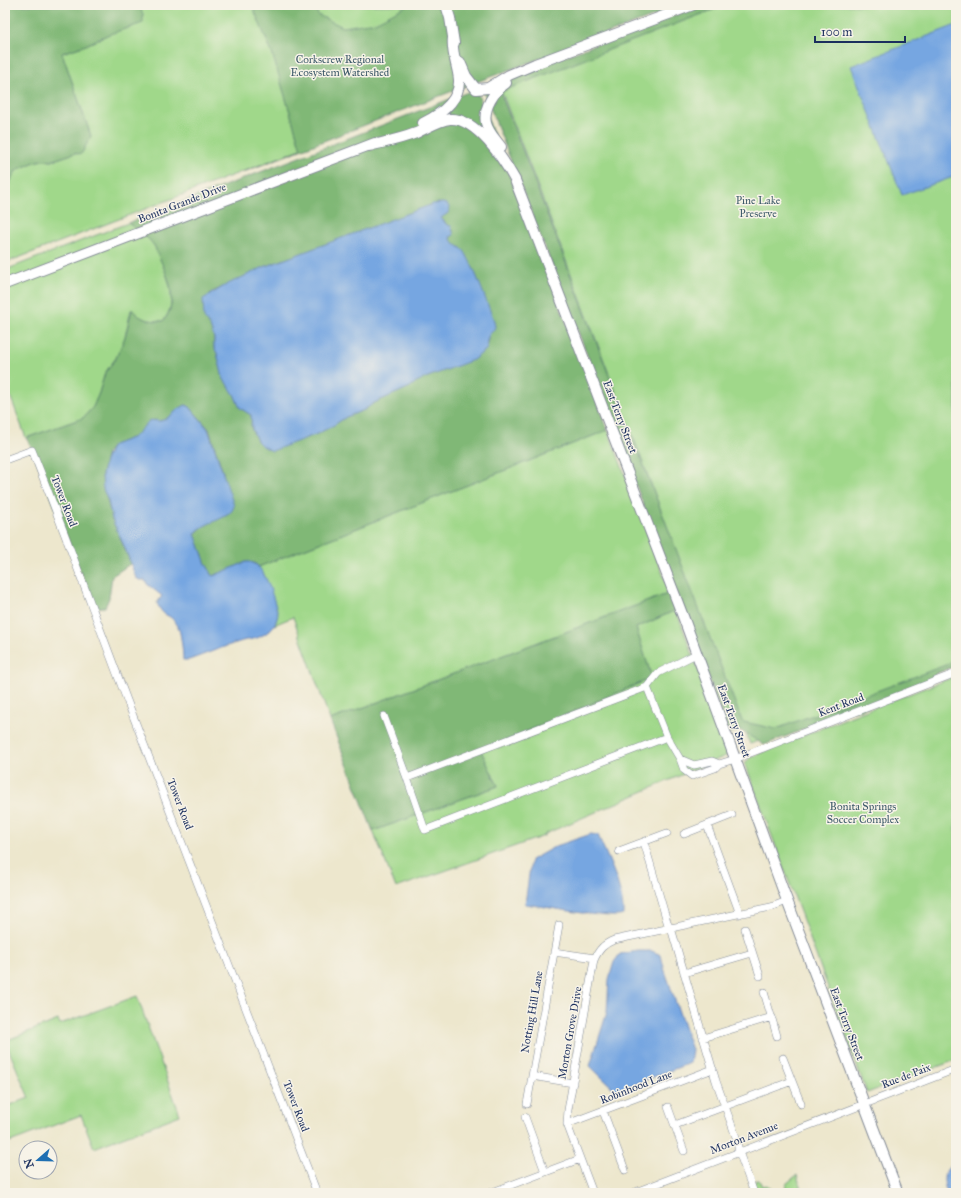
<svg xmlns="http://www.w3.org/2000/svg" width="961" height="1198" font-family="'IM FELL Great Primer',serif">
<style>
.green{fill:#a0d88a;stroke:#5e8474}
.forest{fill:#80b876;stroke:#4e746a;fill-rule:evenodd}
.water{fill:#76a6e1;stroke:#486aa0}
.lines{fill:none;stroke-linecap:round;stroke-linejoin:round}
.street-casing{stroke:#848b96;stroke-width:8}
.secondary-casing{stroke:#848b96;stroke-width:12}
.street{stroke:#fff;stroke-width:7}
.secondary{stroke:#fff;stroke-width:10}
.labels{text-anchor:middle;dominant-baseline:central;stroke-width:3;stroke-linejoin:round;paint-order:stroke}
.park-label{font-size:11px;fill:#3c5969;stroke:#f7f3e8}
.street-label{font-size:11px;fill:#1b2f5e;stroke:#f7f3e8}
</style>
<rect width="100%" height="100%" fill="#f7f3e8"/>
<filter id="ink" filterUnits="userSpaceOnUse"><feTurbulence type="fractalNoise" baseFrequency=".025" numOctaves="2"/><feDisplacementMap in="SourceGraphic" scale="8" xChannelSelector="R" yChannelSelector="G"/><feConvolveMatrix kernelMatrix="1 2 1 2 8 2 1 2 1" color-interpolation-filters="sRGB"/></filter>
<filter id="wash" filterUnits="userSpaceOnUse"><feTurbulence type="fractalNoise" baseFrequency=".012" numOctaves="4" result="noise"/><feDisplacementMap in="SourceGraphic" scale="16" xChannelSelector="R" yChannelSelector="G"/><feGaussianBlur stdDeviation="0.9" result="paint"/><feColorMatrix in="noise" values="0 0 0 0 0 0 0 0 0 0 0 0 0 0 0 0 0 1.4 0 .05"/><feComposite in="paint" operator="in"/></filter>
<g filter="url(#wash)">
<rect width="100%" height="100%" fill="#ede7cd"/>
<path class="green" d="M 142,5 L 436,5 L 280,78 L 301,149 L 5,263 L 5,192 L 15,172 L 19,169 L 37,161 L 45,160 L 51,161 L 75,153 L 91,136 L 62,53 L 86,45 L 107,35 L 138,6 Z
M 726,5 L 956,5 L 956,666 L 750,744 L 501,90 Z
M 128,223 C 136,229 146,235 152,243 C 156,246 156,253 159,257 C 168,276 179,303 163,321 C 149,321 141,320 131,310 L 125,337 L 116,358 L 105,373 L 99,393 L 93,407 L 83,418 L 26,438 L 5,382 L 5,270 Z
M 608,430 L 670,593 L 330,720 L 293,617 L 274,625 L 276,622 L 278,613 L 264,574 L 258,567 Z
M 676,610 L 730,754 L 545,834 L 544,836 L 396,888 L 373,831 L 498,786 L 481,751 L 652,678 L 636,628 Z
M 956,676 L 956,1060 L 867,1093 L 745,763 L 751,757 L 849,717 Z
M 137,996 L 180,1115 L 94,1148 L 81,1115 L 10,1142 L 5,1130 L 5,1107 L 29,1098 L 5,1041 L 58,1020 L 60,1024 Z
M 797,1175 L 802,1193 L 785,1193 L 786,1184 Z
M 756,1180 L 759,1180 L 762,1186 L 766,1185 L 770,1187 L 770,1193 L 772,1193 L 757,1193 L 753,1184 Z"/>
<path class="forest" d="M 5,5 L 142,5 L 139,6 L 143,14 L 143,23 L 107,35 L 86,45 L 62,53 L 91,136 L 82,153 L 78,154 L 75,153 L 51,161 L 45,160 L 37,161 L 19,169 L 15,172 L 5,192 Z
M 252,5 L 314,5 L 318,15 L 343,27 L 375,22 L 408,5 L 684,5 L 463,87 L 241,173 L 301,149 L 272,53 Z
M 702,5 L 725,5 L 503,91 L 501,94 L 742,721 L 744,722 L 776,729 L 956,661 L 956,666 L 936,673 L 931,681 L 856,711 L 840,705 L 835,717 L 764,745 L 740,730 L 729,733 L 583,344 L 482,87 Z
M 476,89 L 608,430 L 258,567 L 255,563 L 246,562 L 213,576 L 206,564 L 195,535 C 202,524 218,518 229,514 L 223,472 L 209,429 L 190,407 L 186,405 C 175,409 167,424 155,420 L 134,437 L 113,445 L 107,452 L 102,475 L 103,484 L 112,519 L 131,564 L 130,564 L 112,576 L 109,598 L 105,607 L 95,608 L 32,448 L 26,438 L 83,418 L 93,407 L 99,393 L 105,373 L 116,358 L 125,337 L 132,309 C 140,320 150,321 163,321 C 180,303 168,276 159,257 C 156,253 156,246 152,243 C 146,235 136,229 128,223 ZM 437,203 L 447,204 L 448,213 L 440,217 L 453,230 L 453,233 L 450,237 L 451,241 L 463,250 L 465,254 L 476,275 L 490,313 L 487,349 L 469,361 L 425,378 L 416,382 L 410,387 L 374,403 L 364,410 L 346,417 L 334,425 L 317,434 L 269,448 C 259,445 252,435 251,425 C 251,422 252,419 251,415 L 240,408 L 234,394 L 223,378 L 217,353 L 214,348 L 214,338 L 210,326 L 210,293 L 264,267 Z
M 670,593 L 676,610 L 636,628 L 652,678 L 481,751 L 498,786 L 373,831 L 330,720 Z"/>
<path class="water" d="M 956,25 L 956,176 L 902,195 L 851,66 Z
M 443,203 L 447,204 L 450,208 L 448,213 L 441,218 L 447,225 L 451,226 L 454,235 L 450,237 C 452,245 461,246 465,252 C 477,274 485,298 494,321 L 495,327 L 493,331 C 487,335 486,342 487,349 L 473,360 L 425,378 L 416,382 L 410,387 L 374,403 L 364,410 L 346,417 L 334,425 L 317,434 L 272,451 L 261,445 L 257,441 L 252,429 L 251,415 L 240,408 L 234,394 L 223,378 L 217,353 L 214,348 L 214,338 L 210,326 L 204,318 L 203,299 L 226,285 L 264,267 L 433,204 Z
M 186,405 L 190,407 L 208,429 L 234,506 C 231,520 203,521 195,534 L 206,564 L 213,576 L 246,562 C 265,559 273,599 278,613 C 277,623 272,630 263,635 C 256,640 247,639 239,642 C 222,647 206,654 189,660 L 183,660 C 183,653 181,628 176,623 C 168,612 164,619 157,603 L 162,596 L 147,584 L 145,580 L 140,580 L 136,578 L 125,548 L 112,519 L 108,501 L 103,489 L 102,475 L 105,461 L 110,449 L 113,445 L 134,437 L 150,420 C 153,420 157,421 160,421 C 168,420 177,408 186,405 Z
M 591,834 L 598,835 C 608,859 624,889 623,915 C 613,920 542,906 525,904 L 531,860 L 556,846 Z
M 638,951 L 652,951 L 661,955 L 664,968 L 692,1050 L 690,1063 L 616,1091 L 590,1066 L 607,1012 L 609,979 L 614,962 L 620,954 Z
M 956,1162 L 956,1193 L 947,1193 C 942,1179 942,1171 956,1162 Z"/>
</g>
<g filter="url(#ink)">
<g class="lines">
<g class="street-casing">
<path id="street" d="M 5,460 L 32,450 C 66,535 97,622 130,708 C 192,870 256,1031 317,1193
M 696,654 L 658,673 L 647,687 L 667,737 L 680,759 L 694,765 L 712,761 L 719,764 L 735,759 L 956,673
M 647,687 L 407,778 L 425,830 L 667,737
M 384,716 L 407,778
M 680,759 L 684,770 L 692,776 L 715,768 L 719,764
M 707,825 L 740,914
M 684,834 L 732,815
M 644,842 L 668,925 L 671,928 L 716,1081 L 736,1137 L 739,1152 L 754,1193
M 619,851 L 667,833
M 745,929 L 760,976
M 554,952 L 595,958
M 684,973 L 752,953
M 764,992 L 777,1036
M 703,1038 L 772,1017
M 783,1058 L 801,1104
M 532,1076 L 573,1083
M 527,1104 L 559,925
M 668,1107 L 684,1151
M 603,1111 L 625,1170
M 525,1117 L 545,1172
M 567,1124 L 713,1069
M 675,1125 L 792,1081
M 490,1193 L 580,1159
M 593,1193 L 567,1124 L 568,1110 L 594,960 C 599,949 604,944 614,940 L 771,907 L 787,901
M 633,1193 L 956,1069"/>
</g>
<g class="secondary-casing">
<path id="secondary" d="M 446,5 L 450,18 L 454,43
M 460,62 L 466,76 L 476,89 L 488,88 L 509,75 L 535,64 L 693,5
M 423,123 C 439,115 460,101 459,80 C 458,66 451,53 453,38
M 369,146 C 385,142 401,139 416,133 C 427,128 439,120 450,119 C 476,117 504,160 515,180 L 684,619 L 783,890 L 898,1193
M 501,147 C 496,140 488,132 486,123 C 483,108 494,91 506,83
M 5,284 L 375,143"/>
</g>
<use href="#street" class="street"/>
<use href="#secondary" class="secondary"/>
</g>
</g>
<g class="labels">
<g class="park-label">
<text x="340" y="59">Corkscrew Regional<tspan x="340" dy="13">Ecosystem Watershed</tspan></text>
<text x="758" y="200">Pine Lake<tspan x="758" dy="13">Preserve</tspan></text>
<text x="863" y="806">Bonita Springs<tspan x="863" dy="13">Soccer Complex</tspan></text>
</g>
<g class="street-label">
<text transform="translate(182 203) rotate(-21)">Bonita Grande Drive</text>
<text transform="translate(620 417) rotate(69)">East Terry Street</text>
<text transform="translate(64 501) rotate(69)">Tower Road</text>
<text transform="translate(841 705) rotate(-21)">Kent Road</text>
<text transform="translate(734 721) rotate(70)">East Terry Street</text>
<text transform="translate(180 804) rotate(69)">Tower Road</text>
<text transform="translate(532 1012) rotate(-80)">Notting Hill Lane</text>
<text transform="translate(847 1024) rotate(69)">East Terry Street</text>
<text transform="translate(570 1033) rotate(-80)">Morton Grove Drive</text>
<text transform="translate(906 1076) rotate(-21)">Rue de Paix</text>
<text transform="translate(636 1087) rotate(-21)">Robinhood Lane</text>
<text transform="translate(296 1106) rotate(69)">Tower Road</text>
<text transform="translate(744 1138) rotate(-21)">Morton Avenue</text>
</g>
</g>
<rect width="961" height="1198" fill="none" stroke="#f7f3e8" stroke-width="20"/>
<g transform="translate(38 1160) rotate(250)"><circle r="19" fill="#f7f3e8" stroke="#9fa5b1"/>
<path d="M0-3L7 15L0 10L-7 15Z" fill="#1f6fb2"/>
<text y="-6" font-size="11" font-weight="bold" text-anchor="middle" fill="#1b2f5e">N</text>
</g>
<path d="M815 36v6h90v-6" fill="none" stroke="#1b2f5e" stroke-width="2"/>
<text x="821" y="36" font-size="12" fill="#1b2f5e" stroke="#f7f3e8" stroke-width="3" paint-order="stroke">100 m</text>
</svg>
